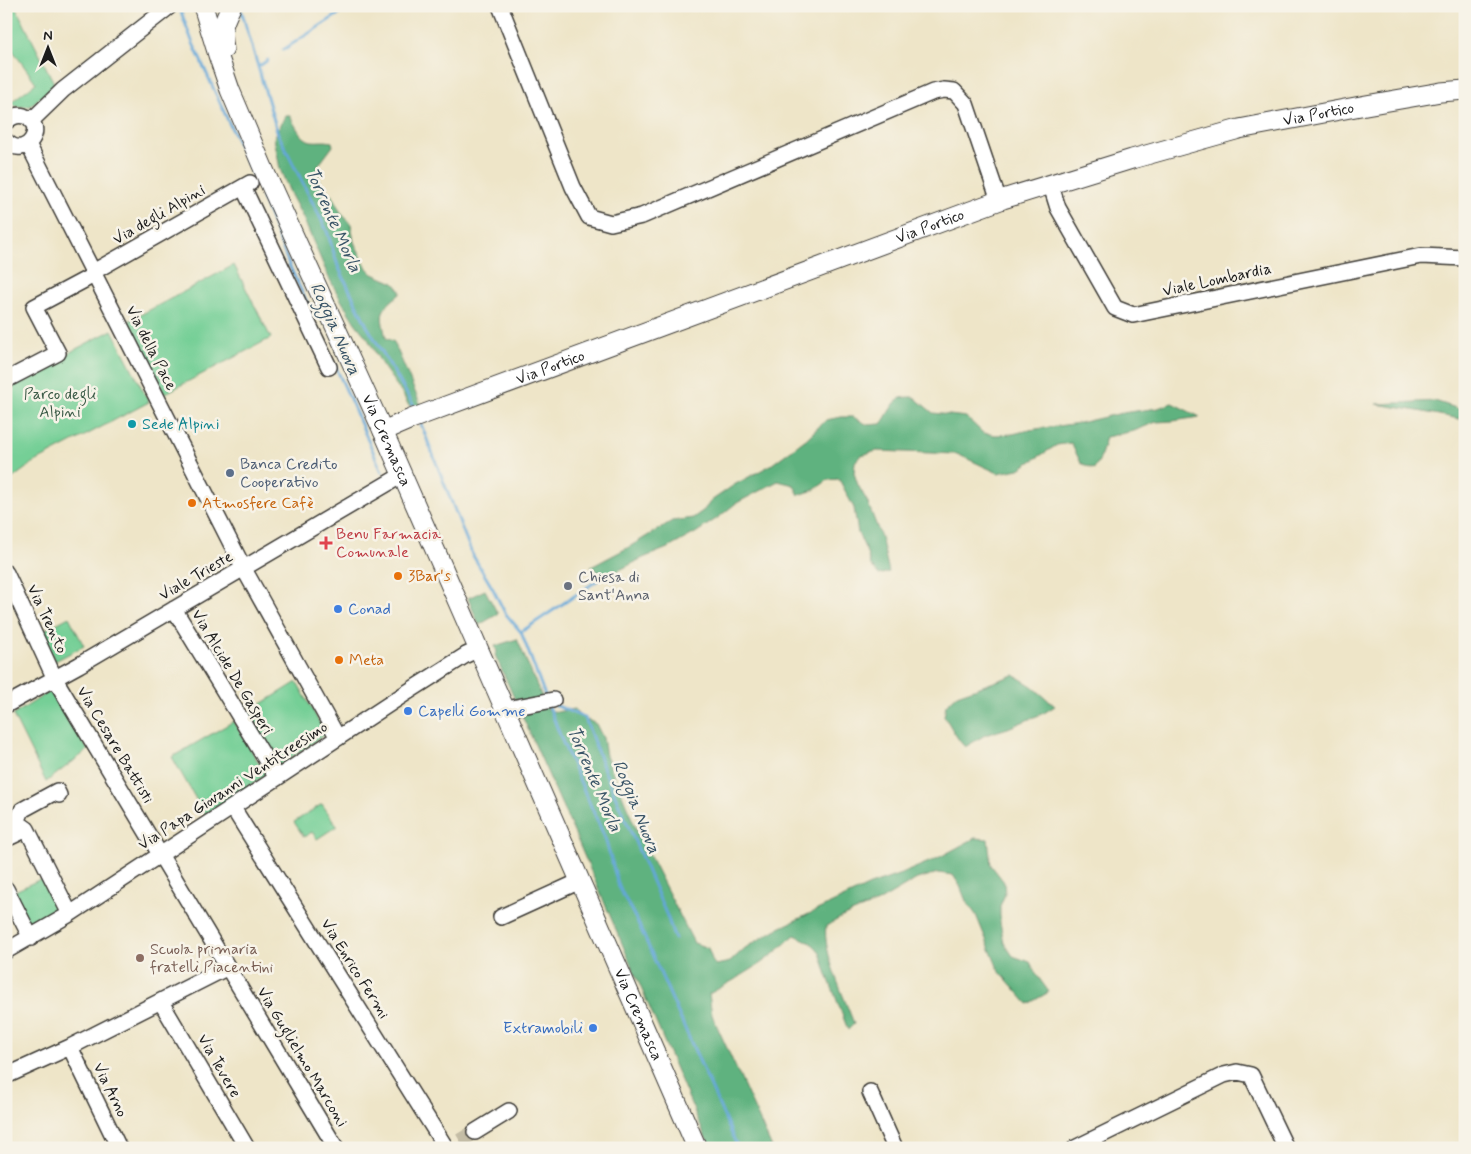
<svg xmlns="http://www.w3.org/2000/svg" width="1471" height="1154" font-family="Mynerve,sans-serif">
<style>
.green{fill:#74cf96;stroke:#487659}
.forest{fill:#5fb27f;stroke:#3e674e}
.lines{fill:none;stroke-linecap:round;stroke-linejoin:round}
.stream{stroke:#64a7d8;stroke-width:3}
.minor-tunnel{stroke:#c4bda6;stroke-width:15;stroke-dasharray:15 8;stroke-linecap:butt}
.minor-casing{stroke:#3c3a36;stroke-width:18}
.major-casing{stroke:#3c3a36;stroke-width:21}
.minor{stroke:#fff;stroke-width:15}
.major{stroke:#fff;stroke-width:19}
.culture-dot{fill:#0f9aa8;stroke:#f7f3e8;stroke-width:2}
.service-dot{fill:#5c6f8a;stroke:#f7f3e8;stroke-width:2}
.food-dot{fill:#e8710a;stroke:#f7f3e8;stroke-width:2}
.health-dot{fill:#e0444e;stroke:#f7f3e8;stroke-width:2}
.worship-dot{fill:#6b7280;stroke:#f7f3e8;stroke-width:2}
.shop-dot{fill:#3f7fe0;stroke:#f7f3e8;stroke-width:2}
.education-dot{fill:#8d6e63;stroke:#f7f3e8;stroke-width:2}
.labels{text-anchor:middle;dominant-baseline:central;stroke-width:5;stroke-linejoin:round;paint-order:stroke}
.street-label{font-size:16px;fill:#1c1c1c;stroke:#f7f3e8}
.park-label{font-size:16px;fill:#3b5b47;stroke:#f7f3e8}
.culture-label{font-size:16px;fill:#0d838f;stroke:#f7f3e8;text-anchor:start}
.service-label{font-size:16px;fill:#4e5e75;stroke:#f7f3e8;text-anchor:start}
.food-label{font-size:16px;fill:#c56008;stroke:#f7f3e8;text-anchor:start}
.health-label{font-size:16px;fill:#be3a42;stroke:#f7f3e8;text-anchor:start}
.worship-label{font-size:16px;fill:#5b616d;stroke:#f7f3e8;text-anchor:start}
.shop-label{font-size:16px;fill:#366cbe;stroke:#f7f3e8;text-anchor:start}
.education-label{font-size:16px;fill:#785e54;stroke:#f7f3e8;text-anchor:start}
.water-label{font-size:18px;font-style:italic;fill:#395467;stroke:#f7f3e8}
</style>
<rect width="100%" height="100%" fill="#f7f3e8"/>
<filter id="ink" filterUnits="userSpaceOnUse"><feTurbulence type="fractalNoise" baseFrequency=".02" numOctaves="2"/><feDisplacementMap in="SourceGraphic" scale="10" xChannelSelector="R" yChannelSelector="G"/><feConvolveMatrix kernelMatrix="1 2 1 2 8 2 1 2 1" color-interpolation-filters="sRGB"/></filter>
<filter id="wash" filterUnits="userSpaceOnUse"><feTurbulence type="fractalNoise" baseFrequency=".0096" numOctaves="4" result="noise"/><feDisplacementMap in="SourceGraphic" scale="20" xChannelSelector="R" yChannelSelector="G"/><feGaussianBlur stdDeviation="1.12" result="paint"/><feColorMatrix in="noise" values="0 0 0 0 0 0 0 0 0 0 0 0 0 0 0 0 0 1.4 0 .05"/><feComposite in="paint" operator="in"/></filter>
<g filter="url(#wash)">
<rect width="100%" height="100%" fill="#eee5c8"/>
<path class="green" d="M 6,6 L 15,6 L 55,85 L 30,106 L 17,107 L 11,102 L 36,83 L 6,41 Z
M 234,265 L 271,338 L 164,394 L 127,322 Z
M 112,330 L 149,402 L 33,463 L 6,483 L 6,386 Z
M 69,617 L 84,646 L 55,661 L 39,633 Z
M 297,682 L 326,734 L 279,766 L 247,713 Z
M 52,690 L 88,750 L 46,782 L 13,715 Z
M 234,721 L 266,775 L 205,815 L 172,757 Z
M 322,804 L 337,826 L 317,839 L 312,832 L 304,837 L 294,822 Z
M 45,877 L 61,910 L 31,929 L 13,892 Z"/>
<path class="forest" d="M 285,116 L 290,116 C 295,125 301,139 311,141 C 318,142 324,140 332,142 L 333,146 L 318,166 L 318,172 L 320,181 L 333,197 L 341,213 L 351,224 L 354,242 L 367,268 L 373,274 L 394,283 L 400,290 L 400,294 C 379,311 380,312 386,338 L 394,342 L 421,406 L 409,406 L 402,393 L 382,365 L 368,339 L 355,323 L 341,300 L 329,278 L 303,218 L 291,195 L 280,169 L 274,138 Z
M 914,397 L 933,413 L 966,417 L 983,433 L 996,435 L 1013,434 L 1029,430 L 1079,423 L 1122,413 L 1158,408 L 1172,403 L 1200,417 L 1173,421 L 1156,422 L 1134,431 L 1106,437 L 1100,459 L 1094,469 L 1081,463 L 1071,443 L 1057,445 L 1019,469 L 998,473 L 957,454 L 877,451 L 861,455 L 855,462 L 854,473 L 858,485 L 867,501 L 881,537 L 889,572 L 879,575 L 870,564 L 866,550 L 858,533 L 854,508 L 839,479 L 828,480 L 814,490 L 799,495 L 794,485 L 778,481 L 735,504 L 719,517 L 697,532 L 670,547 L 643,558 L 606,577 L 591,567 L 629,547 L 672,521 L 693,518 L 704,510 L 711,501 L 734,485 L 771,465 L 806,439 L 826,420 L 841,417 L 853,417 L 868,425 L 881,424 C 887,417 893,401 901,398 C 905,397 910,397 914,397 Z
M 1435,401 L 1465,411 L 1465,420 L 1418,411 L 1377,404 Z
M 485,590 L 498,614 L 479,625 L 468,598 Z
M 517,639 L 547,709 L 556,712 L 575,709 L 580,716 L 596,724 L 603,738 L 606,756 L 637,831 L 694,943 L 708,948 L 713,962 L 716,965 L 730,962 L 745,948 L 775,930 L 870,885 L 901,874 L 938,858 L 975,838 L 988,839 L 991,865 L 1004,882 L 1005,894 L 1000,906 L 1000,922 L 1004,943 L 1013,956 L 1030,962 L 1036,974 L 1049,992 L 1028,1004 L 999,971 L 976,915 L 966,901 L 960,886 L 953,875 L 938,873 L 917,879 L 878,902 L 846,915 L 826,926 C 822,952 845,998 854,1024 L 848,1030 L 825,969 C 819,945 815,945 795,935 C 788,940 783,946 777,951 C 757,968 732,981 709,994 L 712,1015 L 772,1148 L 710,1148 L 577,839 L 495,655 L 497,652 L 495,646 Z
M 1014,675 L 1032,686 L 1055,706 L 1044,713 L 1008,728 L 985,735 L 965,747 C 956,738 951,726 944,716 L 946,705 L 957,695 Z"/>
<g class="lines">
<path class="stream" d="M 240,6 L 278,134 L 327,231 L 338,266 L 367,326 L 414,406
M 181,12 L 192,41 L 253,176
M 283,50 L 351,6
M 258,67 L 268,60
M 262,197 L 290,267 L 311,311
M 335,365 L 382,472
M 421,424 L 472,554 L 493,589 L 505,613 L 521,632 L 546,698
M 521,632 L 598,580
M 555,705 L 585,718 L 605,772 L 667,916 L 675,939
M 549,706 L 563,743 L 605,838 L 619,887 L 639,925 L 738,1148"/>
</g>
</g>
<g filter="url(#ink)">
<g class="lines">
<path class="minor-tunnel" d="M 460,1141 L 475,1132"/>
<g class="minor-casing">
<path id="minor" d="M 500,6 L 573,187 L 589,217 L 611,223 L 642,216 L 933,92 L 944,90 L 954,91 L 966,104 L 998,198 L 1003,199
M 31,121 L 63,90 L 170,6
M 6,122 C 11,117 17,114 24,116 C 48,124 27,162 6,141
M 28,144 L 244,569 L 338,738
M 1052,184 L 1052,189 L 1058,208 L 1115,308 L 1133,315 L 1421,256 L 1465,258
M 243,187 L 329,367
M 93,272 L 250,183
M 6,380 L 58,353 L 34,307 L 94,275
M 6,573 L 55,679 L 336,1148
M 174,609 L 277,778
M 6,705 L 79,665 L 402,475
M 506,709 L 553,700
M 233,808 L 446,1148
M 6,821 L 17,822 L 27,829 L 70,914
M 17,822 L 22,810 L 57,791 L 59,795
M 6,839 L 27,829
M 6,889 L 31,938
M 501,917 L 580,881
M 6,951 L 70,914 L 403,695 L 466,655 L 479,649
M 161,1002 L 247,1148
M 70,1047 L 119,1148
M 6,1076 L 70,1047 L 228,967
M 870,1092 L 895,1148
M 475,1132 L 509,1111
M 1075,1148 L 1224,1075 L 1237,1072 L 1251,1075 L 1286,1148"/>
</g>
<g class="major-casing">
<g id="major">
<path id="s1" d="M 203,6 L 218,55 L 230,90 L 267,177 L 383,431 L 697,1148"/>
<path d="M 224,49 C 221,29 222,25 231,7"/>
<path id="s2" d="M 383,431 L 411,419 L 1003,199 L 1132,159 L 1239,129 L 1366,105 L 1441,92 L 1465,90"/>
</g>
</g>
<use href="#minor" class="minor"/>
<use href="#major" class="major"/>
</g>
</g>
<circle class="culture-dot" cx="132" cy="424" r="5"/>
<circle class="service-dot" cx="230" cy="473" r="5"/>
<g class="food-dot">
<circle cx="192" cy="503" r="5"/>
<circle cx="398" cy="576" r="5"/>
<circle cx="339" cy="660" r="5"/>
</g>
<path class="health-dot" d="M323.5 535.5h5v5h5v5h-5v5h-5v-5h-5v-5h5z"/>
<circle class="worship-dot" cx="568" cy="586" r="5"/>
<g class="shop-dot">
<circle cx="338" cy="609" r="5"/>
<circle cx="408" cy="711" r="5"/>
<circle cx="593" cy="1028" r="5"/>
</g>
<circle class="education-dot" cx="140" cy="958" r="5"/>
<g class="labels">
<g class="street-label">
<text stroke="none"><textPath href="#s2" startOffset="989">Via Portico</textPath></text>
<text transform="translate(159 215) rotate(-30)">Via degli Alpini</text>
<text stroke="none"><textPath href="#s2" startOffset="584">Via Portico</textPath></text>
<text transform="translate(1217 280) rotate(-12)">Viale Lombardia</text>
<text transform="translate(151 348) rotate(63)">Via della Pace</text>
<text stroke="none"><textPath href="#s2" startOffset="179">Via Portico</textPath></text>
<text stroke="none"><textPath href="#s1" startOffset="472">Via Cremasca</textPath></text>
<text transform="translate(196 576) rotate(-30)">Viale Trieste</text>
<text transform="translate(47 619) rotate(65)">Via Trento</text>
<text transform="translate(232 672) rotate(59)">Via Alcide De Gasperi</text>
<text transform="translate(115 745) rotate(59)">Via Cesare Battisti</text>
<text transform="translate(233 786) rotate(-33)">Via Papa Giovanni Ventitreesimo</text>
<text transform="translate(355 969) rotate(58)">Via Enrico Fermi</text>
<text stroke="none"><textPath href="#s1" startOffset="1099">Via Cremasca</textPath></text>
<text transform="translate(302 1057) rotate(59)">Via Guglielmo Marconi</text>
<text transform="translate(219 1066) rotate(60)">Via Tevere</text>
<text transform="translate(110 1090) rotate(64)">Via Arno</text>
</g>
<g class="park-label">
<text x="60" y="394">Parco degli<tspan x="60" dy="18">Alpini</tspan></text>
</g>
<g class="culture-label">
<text x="142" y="424">Sede Alpini</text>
</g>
<g class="service-label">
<text x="240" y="464">Banca Credito<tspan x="240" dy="18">Cooperativo</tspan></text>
</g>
<g class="food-label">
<text x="202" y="503">Atmosfere Cafè</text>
<text x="408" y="576">3Bar's</text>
<text x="349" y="660">Meta</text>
</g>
<g class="health-label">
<text x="336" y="534">Benu Farmacia<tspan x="336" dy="18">Comunale</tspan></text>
</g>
<g class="worship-label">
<text x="578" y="577">Chiesa di<tspan x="578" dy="18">Sant'Anna</tspan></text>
</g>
<g class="shop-label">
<text x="348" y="609">Conad</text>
<text x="418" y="711">Capelli Gomme</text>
<text x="583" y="1028" text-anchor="end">Extramobili</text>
</g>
<g class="education-label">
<text x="150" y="949">Scuola primaria<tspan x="150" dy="18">fratelli Piacentini</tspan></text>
</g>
<g class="water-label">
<text transform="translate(333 220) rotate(66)">Torrente Morla</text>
<text transform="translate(335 329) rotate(66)">Roggia Nuova</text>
<text transform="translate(594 779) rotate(67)">Torrente Morla</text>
<text transform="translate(636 807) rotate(68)">Roggia Nuova</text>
</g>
</g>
<rect width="1471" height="1154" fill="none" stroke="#f7f3e8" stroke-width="25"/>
<g transform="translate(48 48)" stroke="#f7f3e8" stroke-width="4" paint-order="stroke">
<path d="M0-4L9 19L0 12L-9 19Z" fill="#1c1c1c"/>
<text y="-8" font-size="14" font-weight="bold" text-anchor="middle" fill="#1c1c1c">N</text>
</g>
</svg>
